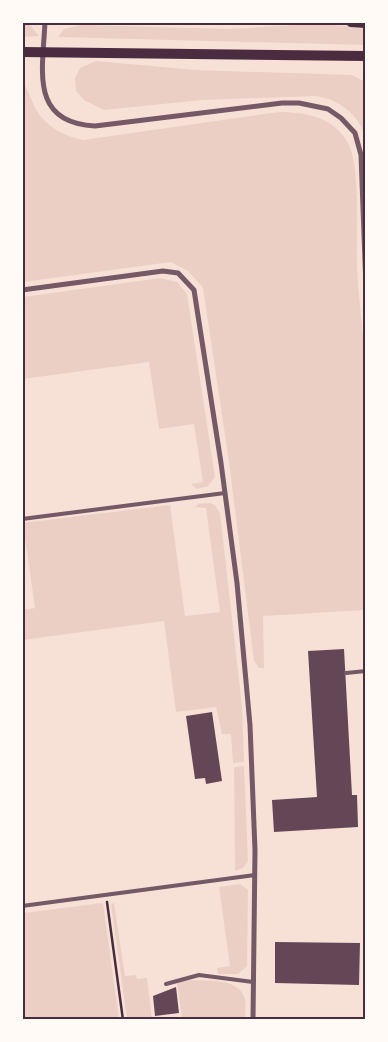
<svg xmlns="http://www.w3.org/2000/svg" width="388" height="1042" font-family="'Varela Round',sans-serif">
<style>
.green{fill:#ebcfc5}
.building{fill:#644757}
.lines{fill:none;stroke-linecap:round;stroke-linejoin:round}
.path{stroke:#4a2c40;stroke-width:2.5}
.service{stroke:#755966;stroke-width:4}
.minor{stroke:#755966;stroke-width:5}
.secondary{stroke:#4a2c40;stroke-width:10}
.neatline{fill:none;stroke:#4a2c40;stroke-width:2}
</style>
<rect width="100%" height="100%" fill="#f7e1d7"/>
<path class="green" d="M 23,22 L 31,26 L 39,36 L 23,37 Z
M 314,24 L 366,27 L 365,45 L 58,37 L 64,29 L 82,25 L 229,29 Z
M 96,61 L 196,70 L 352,75 L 365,82 L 365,135 C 357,113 338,99 315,96 L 202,100 L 104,110 L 84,100 L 76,91 L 75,78 L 80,68 Z
M 23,83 C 29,91 31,99 35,108 C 45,126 63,136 83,140 L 279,112 C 306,112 334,117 348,143 C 361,168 356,232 357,263 C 358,299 364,335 366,372 C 368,451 366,531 365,610 L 263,616 L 264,668 L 259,668 L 254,661 L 229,462 L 203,288 L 188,271 L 171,262 L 23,282 Z
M 160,278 L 177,282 L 187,294 L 215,477 L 208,486 L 197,489 L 191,484 L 203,482 L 194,424 L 159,429 L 149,362 L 23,379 L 23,297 Z
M 210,503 L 215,505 L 220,513 L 242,706 L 244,762 L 233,763 L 231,734 L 222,734 L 216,707 L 176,712 L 164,621 L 23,640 L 23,610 L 35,608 L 23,523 L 170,505 L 185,616 L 220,612 L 206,508 L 195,507 L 198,504 Z
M 244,766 L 248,861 L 243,868 L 235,871 L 234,767 Z
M 240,884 L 248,890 L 247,966 L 238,974 L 218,974 L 217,968 L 230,966 L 219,887 Z
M 103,903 L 119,1019 L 23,1019 L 23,913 Z
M 114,903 L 125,976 L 136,975 L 137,979 L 147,978 L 152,1019 L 127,1019 L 111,904 Z
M 188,980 C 205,981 240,977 245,999 C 246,1005 245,1013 245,1019 L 169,1020 L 182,1018 L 177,982 Z"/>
<path class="building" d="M 344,649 L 352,795 L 357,795 L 358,827 L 274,832 L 272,800 L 317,797 L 308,651 Z
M 212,712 L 222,781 L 206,784 L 205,778 L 195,779 L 186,716 Z
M 275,942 L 360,943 L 359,985 L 275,983 Z
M 176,987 L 179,1013 L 155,1016 L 153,996 Z
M 291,1018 L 305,1018 L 305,1020 L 291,1020 Z"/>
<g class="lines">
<path class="path" d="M 107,902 L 123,1020"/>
<path class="service" d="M 22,519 L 225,493
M 346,673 L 366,671
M 22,906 L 255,875
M 166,984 L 199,975 L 253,982"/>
<path class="minor" d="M 45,22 C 43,69 29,123 95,126 L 282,103 L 299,103 L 328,109 L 341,118 L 355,133 L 361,155 L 366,287
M 22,290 L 163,271 L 178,273 L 194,290 L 221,463 L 237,583 L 250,725 L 255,850 L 253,1020"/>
<path class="secondary" d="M 351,22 L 366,23
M 22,52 L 366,56"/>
</g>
<rect width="388" height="1042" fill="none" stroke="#fffaf5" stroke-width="48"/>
<rect x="24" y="24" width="340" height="994" class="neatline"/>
</svg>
